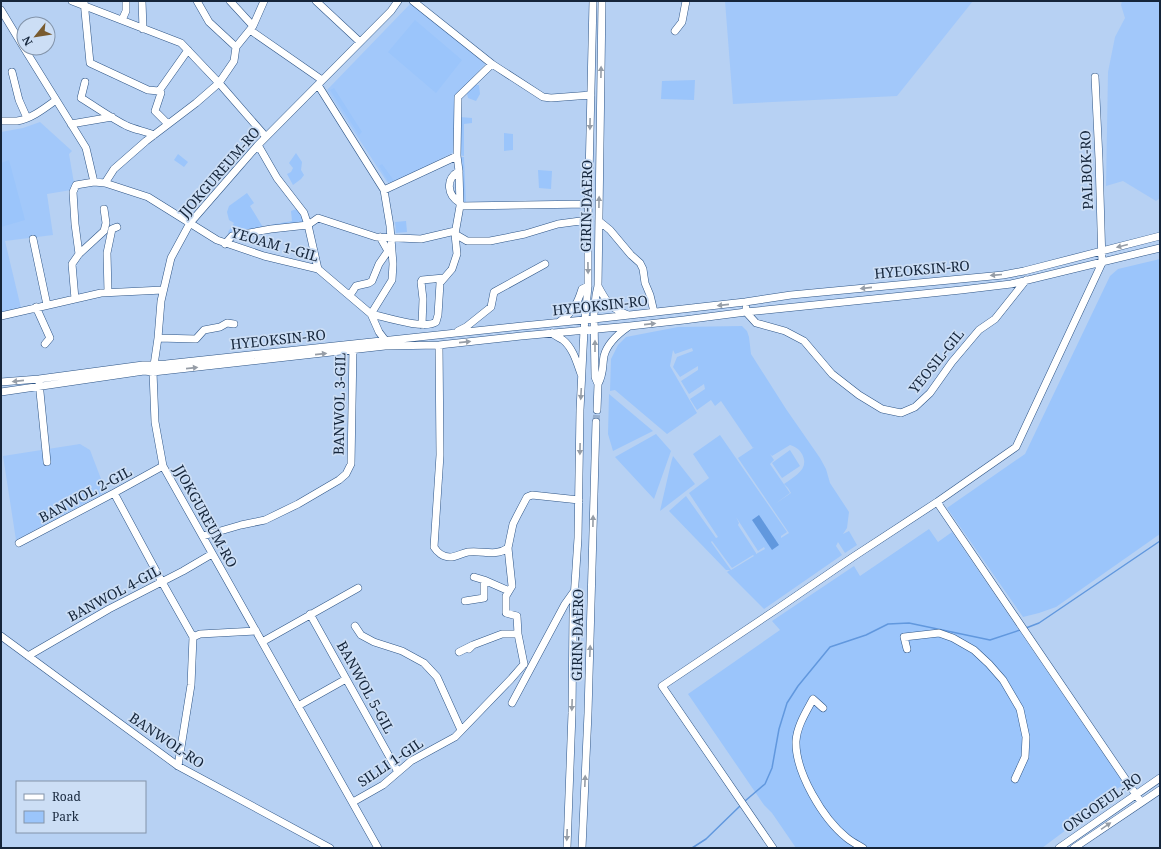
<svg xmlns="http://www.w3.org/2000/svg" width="1161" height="849" font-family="'Noto Serif',serif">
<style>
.built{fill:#a2c8fa}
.green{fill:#9bc5fb;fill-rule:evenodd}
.water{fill:#6198de}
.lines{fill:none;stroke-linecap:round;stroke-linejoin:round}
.stream{stroke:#6198de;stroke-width:1.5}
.minor-tunnel{stroke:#97afce;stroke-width:7;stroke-dasharray:7 3.5;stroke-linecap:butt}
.minor-casing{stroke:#2e5586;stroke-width:8}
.minor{stroke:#fff;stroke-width:7}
.oneway{fill:#969da6}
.labels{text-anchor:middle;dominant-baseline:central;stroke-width:3.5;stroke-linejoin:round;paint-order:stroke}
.street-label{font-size:14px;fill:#15253a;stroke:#ccdef5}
</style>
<rect width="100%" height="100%" fill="#b7d1f3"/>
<path class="built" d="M 725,1 L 973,1 L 897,96 L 733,104 Z
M 1122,1 L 1160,1 L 1160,198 L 1156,201 L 1123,181 L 1106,186 L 1108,72 L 1115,37 L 1125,18 L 1121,5 Z
M 412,2 L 485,64 L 457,94 L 454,152 L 391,184 L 387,182 L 327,90 Z
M 40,122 L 72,151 L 69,154 L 74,183 L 71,190 L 47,194 L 53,235 L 5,241 L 21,308 L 1,312 L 1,132 L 23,128 Z
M 80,444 L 90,450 L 106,492 L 16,540 L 3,456 Z"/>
<path class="green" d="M 415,20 L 462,60 L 436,93 L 388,52 Z
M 695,80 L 694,100 L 661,99 L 662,81 Z
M 472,85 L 479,85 L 480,94 L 476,101 L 468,98 L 467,93 Z
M 334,88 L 362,132 L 359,135 L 330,90 Z
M 460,117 L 472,118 L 472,123 L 464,124 L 464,156 L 459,155 Z
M 504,133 L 513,134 L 513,150 L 504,151 Z
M 296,153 L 302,162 L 301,170 L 304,175 L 301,179 L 293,185 L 287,174 L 291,172 L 293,168 L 289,163 Z
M 178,154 L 188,162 L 184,167 L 174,160 Z
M 459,157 L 464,157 L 466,205 L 461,205 Z
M 9,160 L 25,220 L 1,227 L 1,163 Z
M 382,164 L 392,178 L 394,180 L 391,182 L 388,181 L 379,166 Z
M 538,170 L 552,171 L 551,189 L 539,188 Z
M 247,193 L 254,203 L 250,206 L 264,229 L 231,236 L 228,232 L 234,223 L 229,220 L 227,212 L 229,206 Z
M 299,208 L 307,224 L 264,228 L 270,225 L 292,221 L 291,211 Z
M 406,221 L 407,232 L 396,233 L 395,222 Z
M 1160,259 L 1160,534 L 1056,607 L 1039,613 L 1023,617 L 947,508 L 1025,454 L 1110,276 L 1118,269 Z
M 742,326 L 747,331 L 749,337 L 751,354 L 786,409 L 820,458 L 826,469 L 830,483 L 849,512 L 847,528 L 843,534 L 849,531 L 857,545 L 845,553 L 838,542 L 836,546 L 842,555 L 764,609 L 727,572 L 730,570 L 726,570 L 669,511 L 686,496 L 716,538 L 718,537 L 689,493 L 709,478 L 693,454 L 720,435 L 787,532 L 781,536 L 781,538 L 789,533 L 738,458 L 756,446 L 753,448 L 721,401 L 715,406 L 711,400 L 697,410 L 690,399 L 705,389 L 704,384 L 689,394 L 681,381 L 698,370 L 698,366 L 680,377 L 673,367 L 677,357 L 693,351 L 692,348 L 675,354 L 673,350 L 670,366 L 697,413 L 667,434 L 615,390 L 610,391 L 611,359 L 618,345 L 626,337 L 678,327 ZM 790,445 C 796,447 799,449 802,454 C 810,469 795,476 784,484 L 788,488 L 791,493 L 775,504 L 790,493 L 770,464 L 774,460 L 770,454 L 772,456 ZM 736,517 L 758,551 L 764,547 L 765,549 L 756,554 L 756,553 L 738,525 L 739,523 ZM 712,541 L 732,568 L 753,555 L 754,556 L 731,570 L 711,542 Z
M 609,394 L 653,431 L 613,451 L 608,434 Z
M 656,434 L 671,451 L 654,499 L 615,457 Z
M 790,450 L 800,466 L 782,478 L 772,463 Z
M 673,456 L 695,484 L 660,511 L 671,463 Z
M 929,529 L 938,542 L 952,532 L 1124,784 L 1062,827 L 1066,830 L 1042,848 L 796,848 L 772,813 L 764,805 L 688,694 L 780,630 L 772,621 L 854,566 L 860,576 Z"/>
<path class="water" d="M 759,515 L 779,545 L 772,550 L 752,520 Z"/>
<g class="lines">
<path class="stream" d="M 1026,628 L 1039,623 L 1160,541
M 745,801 L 765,784 L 772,768 L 779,729 L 787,703 L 798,686 L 830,647 L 866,635 L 888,624 L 909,623 L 990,640 L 1020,630
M 692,848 L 706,839 L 741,805"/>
<path class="minor-tunnel" d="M 596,422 L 597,410"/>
<g class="minor-casing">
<path id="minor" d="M 72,1 L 181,43 L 219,83 L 266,137
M 84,1 L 90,63 L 148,90 L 159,91 L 188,50
M 142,1 L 143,29
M 197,1 L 209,22 L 236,47
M 230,1 L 253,26
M 316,1 L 360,42
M 413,1 L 492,64 L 543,97 L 551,98 L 591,95
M 1,10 L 24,48
M 122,20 L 126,11 L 126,1
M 250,30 L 322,80
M 675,31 L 682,22 L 686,1
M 24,48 L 86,148 L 94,182 L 105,183 L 148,197 L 217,240 L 264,256 L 318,269 L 371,314 L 379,332 L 385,340 L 385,344
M 492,64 L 458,97 L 457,156 L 459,171 L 460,206 L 455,234 L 467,241 L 490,241 L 525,234 L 558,224 L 588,220
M 12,72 L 19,100 L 27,118
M 85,82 L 81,98 C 96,107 111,118 127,126 C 136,130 145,131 154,135
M 318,85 L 384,190 L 390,226 L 393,264 L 392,280 L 371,314 C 385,317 424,330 436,322 L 438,315 L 440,283 L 452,269 L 457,254 L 455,234
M 159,91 L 161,93 L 155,111 L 168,124
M 1,121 C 6,121 12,121 17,121 C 31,119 45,108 56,100
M 71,124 L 112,117
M 258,145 L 277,178 L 304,213 L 308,225 L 318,269
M 459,171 C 445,179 447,195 460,203
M 105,183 L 114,169 L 146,141 L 196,103 L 219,83 L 234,61 L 236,47 L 253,26 L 264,1
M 384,190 L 457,156
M 460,206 L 588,204
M 599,221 L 610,230 L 631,255 L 640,263 L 643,269 L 645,283 L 650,295 L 654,312
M 33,239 L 47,305
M 225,244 L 232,236 L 271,229 L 308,225 L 318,218 L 376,237 L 421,239 L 455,231
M 79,254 L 75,224 L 73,192 L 76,185 L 94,182
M 598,286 C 607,303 610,308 628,315
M 108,292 L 107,253 L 112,229 L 117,227
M 350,295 L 356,286 L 369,283 L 372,281 L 379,264 L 388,251 L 380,237
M 75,299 L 72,264 L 79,254 L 104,231 L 106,223 L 104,209
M 36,307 L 50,338 L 45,344
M 746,308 L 746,312 L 756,323 L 785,331 L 804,341 L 832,374 L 859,395 L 882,409 L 901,413 L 915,407 L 930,393 L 952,362 L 979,330 L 995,319 L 1026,280
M 1,316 L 101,293 L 163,290
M 559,322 C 573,312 577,305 582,289 L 588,286
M 422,325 L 423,299 L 421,282 L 422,280 L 444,278
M 458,331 L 466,327 L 491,307 L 494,292 L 545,264
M 552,333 C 556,337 559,337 563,340 C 573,348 577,363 581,374
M 158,338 L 196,339 L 204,330 L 220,327 L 227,323 L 234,324
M 439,345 L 440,455 L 434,547 C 437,552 443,557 450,557 C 456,557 462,553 468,552 C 483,550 495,557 508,548
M 1,382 L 39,379 L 143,365 L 166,364 L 522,326 L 594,319 L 745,302 L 791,295 L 1003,275 L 1024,271 L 1160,236
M 39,382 L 47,462
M 598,384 C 604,373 602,367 604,356 C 607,344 618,334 628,327
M 1,392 L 144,371 L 153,372 L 385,346 L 439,345 L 521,336 L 630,326 L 684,320 L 746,312 L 961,290 L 1011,284 L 1160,248
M 597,410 L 598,384 L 595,377 L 594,314 L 596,295 L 598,286 L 602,1
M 114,493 L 162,582 L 193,637
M 937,502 L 1141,802
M 203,536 L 241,525 L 265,520 L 298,504 L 339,480 L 346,474 L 351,464 L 353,347
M 19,543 L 114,493 L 163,466
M 474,577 L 484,580 L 509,591
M 465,601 L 484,598 L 484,580
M 310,614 L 398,772
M 355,626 L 361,635 L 374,642 L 402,651 L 424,663 L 437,677 L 461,730
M 1,636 L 178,766 L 330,848
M 262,642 L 358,588
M 469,649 L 473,645 L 502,634 L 518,634
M 907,649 L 904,637 L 939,633 L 953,638 L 974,650 L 989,664 L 1003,680 L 1020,709 L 1026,737 L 1025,757 L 1015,779
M 459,652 L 473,645
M 28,656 L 109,609 L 183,571 L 212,554
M 524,664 L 518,634 L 517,616 L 506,613 L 506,596 L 512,586 L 508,548 L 513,524 L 517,516 L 527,497 L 532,495 L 579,500
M 512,703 L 565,604 L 575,590
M 298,706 L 346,679
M 823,708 L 813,699 C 806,712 797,726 796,741 C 795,772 823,819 847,838 C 852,842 858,845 863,848
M 178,766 L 191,685 L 193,637 L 200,634 L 256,631
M 353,802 L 383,785 L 411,761 L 455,737 L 511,679 L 524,664
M 378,848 L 163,466 L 155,422 L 153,372 L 158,338 L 161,301 L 171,258 L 190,223 L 237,169 L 258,145 L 391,11 L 398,1
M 567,848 L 572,713 L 573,614 L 578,538 L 580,410 L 584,330 L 588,286 L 588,220 L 593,1
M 582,848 L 588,713 L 596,422
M 773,848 L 662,686 L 777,609 L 853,557 L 937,502 L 1016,447 L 1102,263 L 1099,159 L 1095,77
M 1059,848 L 1160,778
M 1074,848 L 1160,790"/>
</g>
<use href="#minor" class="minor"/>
</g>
<defs><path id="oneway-solid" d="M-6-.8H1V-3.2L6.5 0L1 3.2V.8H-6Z"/></defs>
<g class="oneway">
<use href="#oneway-solid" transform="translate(601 72) rotate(-89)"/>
<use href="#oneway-solid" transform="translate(590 124) rotate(91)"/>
<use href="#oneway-solid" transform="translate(599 202) rotate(-89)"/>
<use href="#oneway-solid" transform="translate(1122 246) rotate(166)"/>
<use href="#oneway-solid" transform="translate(588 268) rotate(89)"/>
<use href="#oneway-solid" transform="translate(996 275) rotate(175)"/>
<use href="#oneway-solid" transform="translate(866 288) rotate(174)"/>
<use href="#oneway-solid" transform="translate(723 305) rotate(174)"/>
<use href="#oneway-solid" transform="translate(650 324) rotate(-6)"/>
<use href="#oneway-solid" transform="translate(465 342) rotate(-6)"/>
<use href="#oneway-solid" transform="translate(595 346) rotate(-90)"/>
<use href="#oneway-solid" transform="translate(321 354) rotate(-6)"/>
<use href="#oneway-solid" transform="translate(192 368) rotate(-6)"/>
<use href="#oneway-solid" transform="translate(18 381) rotate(174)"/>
<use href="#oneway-solid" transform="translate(581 394) rotate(93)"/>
<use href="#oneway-solid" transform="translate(580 449) rotate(91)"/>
<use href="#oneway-solid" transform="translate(593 521) rotate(-89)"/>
<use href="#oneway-solid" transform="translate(590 651) rotate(-88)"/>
<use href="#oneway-solid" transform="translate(572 705) rotate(92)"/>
<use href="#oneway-solid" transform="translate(585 781) rotate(-88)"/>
<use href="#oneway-solid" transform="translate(1106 826) rotate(-34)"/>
<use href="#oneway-solid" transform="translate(567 835) rotate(92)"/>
</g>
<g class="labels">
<g class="street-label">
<text transform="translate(1086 170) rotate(-92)">PALBOK-RO</text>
<text transform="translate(219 172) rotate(-49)">JJOKGUREUM-RO</text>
<text transform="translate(586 206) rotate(-89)">GIRIN-DAERO</text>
<text transform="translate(275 244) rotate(16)">YEOAM 1-GIL</text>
<text transform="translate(922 269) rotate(-5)">HYEOKSIN-RO</text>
<text transform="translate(600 305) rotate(-6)">HYEOKSIN-RO</text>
<text transform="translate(278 339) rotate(-6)">HYEOKSIN-RO</text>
<text transform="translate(936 361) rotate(-51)">YEOSIL-GIL</text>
<text transform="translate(339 404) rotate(-89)">BANWOL 3-GIL</text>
<text transform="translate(85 494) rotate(-28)">BANWOL 2-GIL</text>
<text transform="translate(206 516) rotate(61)">JJOKGUREUM-RO</text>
<text transform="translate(114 593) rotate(-28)">BANWOL 4-GIL</text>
<text transform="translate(577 635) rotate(-89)">GIRIN-DAERO</text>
<text transform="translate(366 687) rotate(61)">BANWOL 5-GIL</text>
<text transform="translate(167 740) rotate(34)">BANWOL-RO</text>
<text transform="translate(390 762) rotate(-34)">SILLI 1-GIL</text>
<text transform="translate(1102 802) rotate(-35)">ONGOEUL-RO</text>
</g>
</g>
<rect width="1161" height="849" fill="none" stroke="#15253a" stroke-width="4"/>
<rect x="16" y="781" width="130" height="52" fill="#ccdef5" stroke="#8394aa"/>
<rect x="24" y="794" width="20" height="6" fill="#ffffff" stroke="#8394aa"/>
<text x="52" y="801" font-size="12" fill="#15253a">Road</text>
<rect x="24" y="811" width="20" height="12" fill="#9bc5fb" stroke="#8394aa"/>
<text x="52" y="821" font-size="12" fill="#15253a">Park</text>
<g transform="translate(36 36) rotate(240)"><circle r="19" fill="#ccdef5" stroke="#8394aa"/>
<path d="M0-3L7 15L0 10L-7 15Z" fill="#795b2f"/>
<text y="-6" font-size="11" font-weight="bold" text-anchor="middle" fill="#15253a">N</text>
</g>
</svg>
